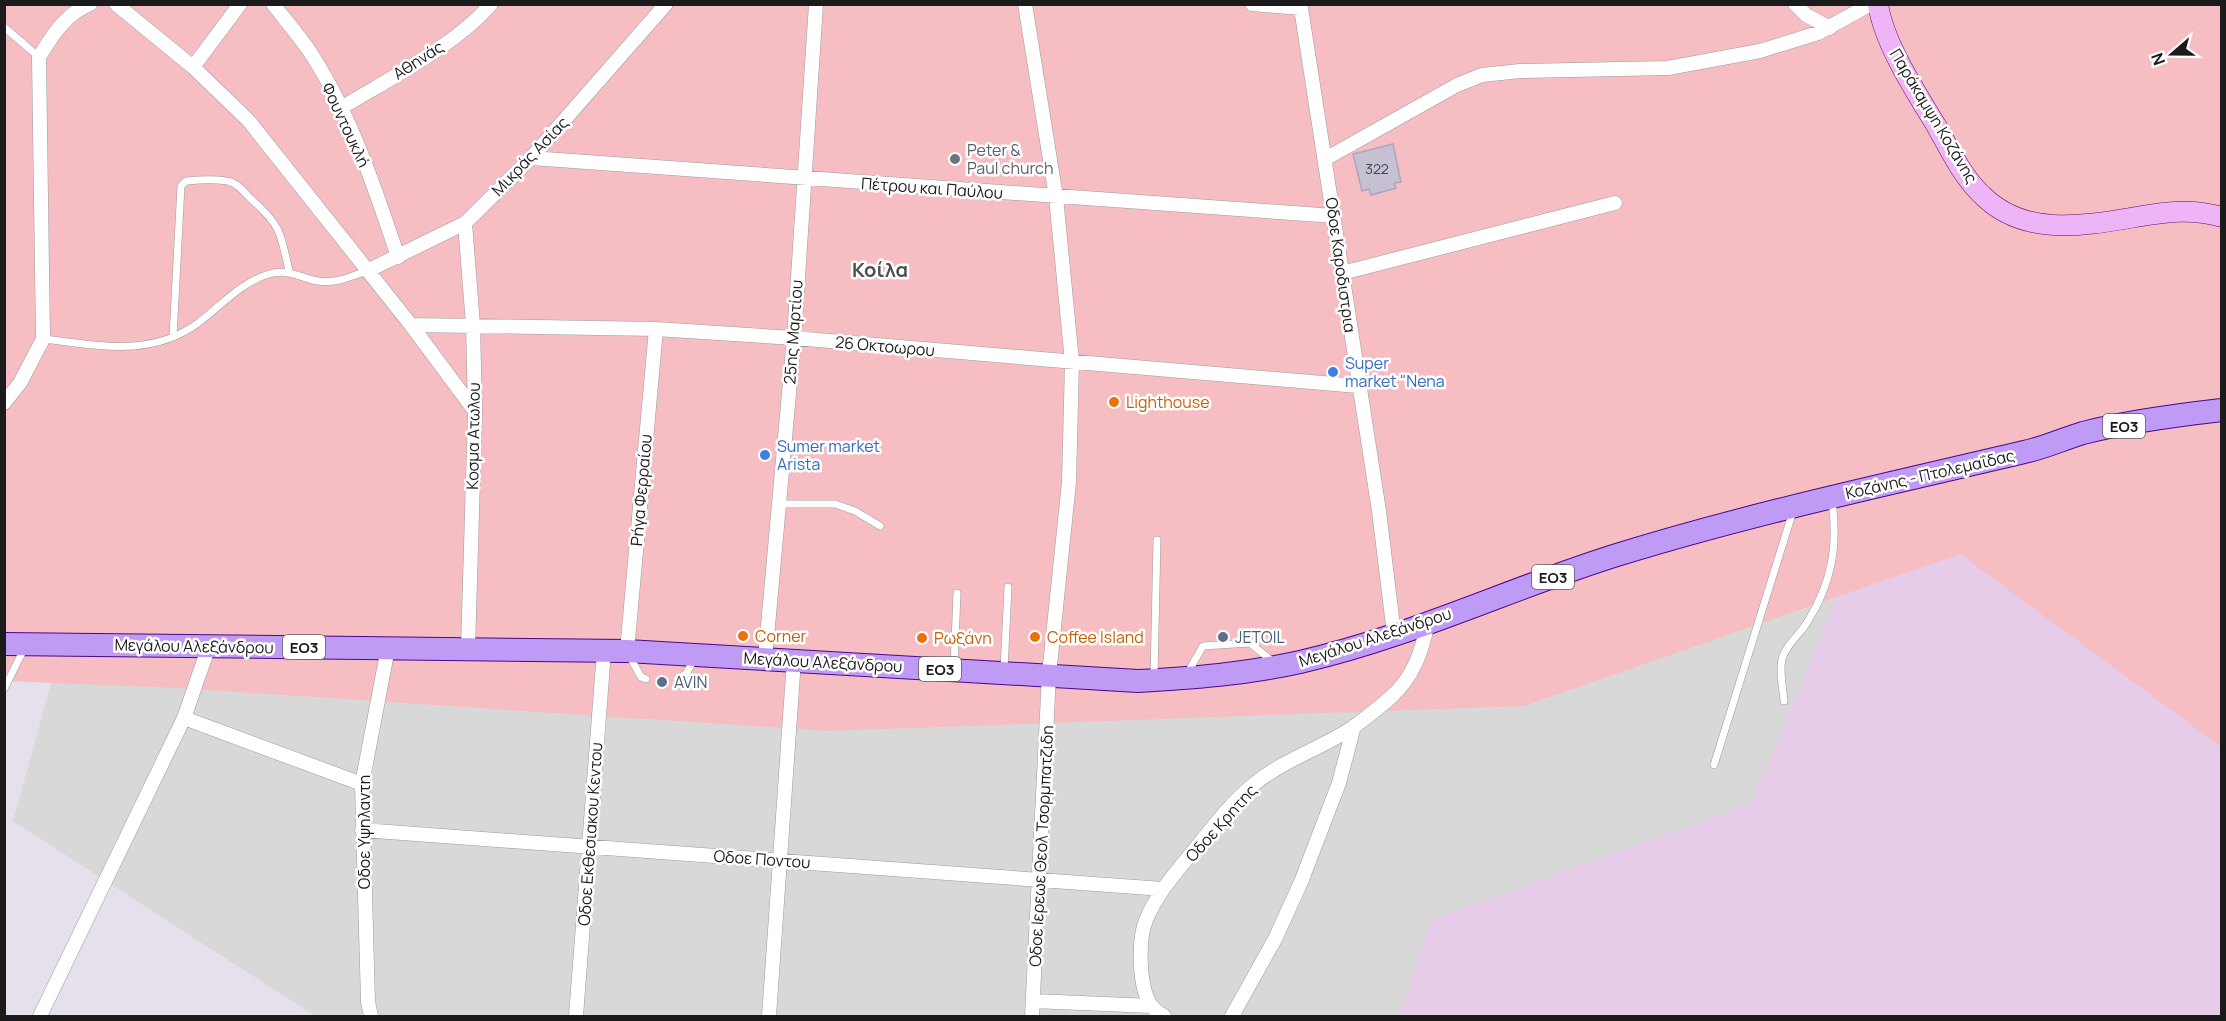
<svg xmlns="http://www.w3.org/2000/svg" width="2226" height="1021" font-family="Manrope,sans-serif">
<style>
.residential{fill:#d8d8d9}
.farmland{fill:#e7ccea}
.park{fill:#f6bec3}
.building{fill:#c6c1d2;stroke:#aaa4bd;stroke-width:1.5}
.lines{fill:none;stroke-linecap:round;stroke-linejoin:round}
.lane-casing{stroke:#9c9c9c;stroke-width:8}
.street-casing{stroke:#9c9c9c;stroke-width:15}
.secondary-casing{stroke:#630a6a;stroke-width:21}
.primary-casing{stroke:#48078a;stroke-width:24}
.lane{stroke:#fff;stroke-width:7}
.street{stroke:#fff;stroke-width:14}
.secondary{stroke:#edb5f5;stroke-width:20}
.primary{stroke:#bf9bf6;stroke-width:22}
.worship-dot{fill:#6b7280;stroke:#fff;stroke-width:2}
.shop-dot{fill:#3f7fe0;stroke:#fff;stroke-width:2}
.food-dot{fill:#e8710a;stroke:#fff;stroke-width:2}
.service-dot{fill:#5c6f8a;stroke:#fff;stroke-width:2}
.labels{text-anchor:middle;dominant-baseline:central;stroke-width:5;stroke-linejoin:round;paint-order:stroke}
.number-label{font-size:14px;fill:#464449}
.shield{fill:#fff;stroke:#5f5f5f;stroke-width:1.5}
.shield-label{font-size:15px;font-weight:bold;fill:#1b1b1b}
.street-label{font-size:16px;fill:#1b1b1b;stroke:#fff}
.worship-label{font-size:16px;fill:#5b616d;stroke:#fff;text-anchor:start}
.shop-label{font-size:16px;fill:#366cbe;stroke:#fff;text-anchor:start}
.food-label{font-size:16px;fill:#c56008;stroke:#fff;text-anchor:start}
.service-label{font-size:16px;fill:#4e5e75;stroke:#fff;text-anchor:start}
.quarter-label{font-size:20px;font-weight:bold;fill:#4e4e4e;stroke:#fff}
</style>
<rect width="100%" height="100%" fill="#e6e0ec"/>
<path class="residential" d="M 189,183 L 1865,529 L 1752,803 L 1431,920 L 1400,1016 L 315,1016 L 13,821 Z"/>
<path class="farmland" d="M 2221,470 L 2221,1016 L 1400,1016 L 1431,920 L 1752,803 L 1865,529 Z"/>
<path class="park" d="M 5,5 L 2221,5 L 2221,747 L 1960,554 L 1524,706 L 827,731 L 177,688 L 5,681 Z"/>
<path class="building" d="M 1393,144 L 1401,182 L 1394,183 L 1396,188 L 1371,195 L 1369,189 L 1362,191 L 1353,154 Z"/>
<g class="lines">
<g class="lane-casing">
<path id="lane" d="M 4,27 L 39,57
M 173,337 L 181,186 L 186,181 C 198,180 223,178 233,183 C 240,186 246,194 251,199 C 281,225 281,234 289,271
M 43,339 C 98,345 150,358 198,323 C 221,306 241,282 269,274 C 288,268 300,278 318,281 C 335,284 352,276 367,271
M 779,504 L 835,504 L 855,511 L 880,526
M 629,655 L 641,677 L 646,679
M 954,667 L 957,593
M 1004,670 L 1008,587
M 1188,672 L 1203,646 L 1250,643 L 1272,661
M 1154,677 L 1157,540
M 677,679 L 686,674 L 694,659
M 4,689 L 24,649
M 1784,701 C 1783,688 1779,672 1782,659 C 1786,644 1800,635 1808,621 C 1832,582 1838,546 1832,501
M 1714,765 L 1793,511"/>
</g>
<g class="street-casing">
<path id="street" d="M 116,4 L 193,67 L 248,120 L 411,325 L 475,411
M 273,4 C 286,21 301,38 312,55 C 351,116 375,188 398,257
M 1025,4 L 1056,197 L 1072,362 L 1069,482 L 1049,675 L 1032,1016
M 1252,4 L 1301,8
M 1795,4 L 1806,15 L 1830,28
M 1301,8 L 1379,511 L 1394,634
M 193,67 L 240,4
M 341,108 C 387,80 456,45 491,4
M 531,158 L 1334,216
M 1325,159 L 1457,85 L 1482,75 L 1520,71 L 1668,68 L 1760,51 L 1818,33 L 1871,4
M 465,223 L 473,325 L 475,411 L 468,649
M 367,271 L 465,223 L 531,158 L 666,4
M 1342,273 L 1615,203
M 411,325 L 656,329 L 794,338 L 1358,386
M 4,403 L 20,383 L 43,339 L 39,57 C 53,35 64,15 90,4
M 627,651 L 656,329
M 765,659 L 794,338 L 816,4
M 184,718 L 362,784
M 362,830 L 1163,889
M 1033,1001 L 1152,1006
M 40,1016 L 184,718 L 209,646
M 371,1016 L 368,1002 L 362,784 L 388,648
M 576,1016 L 604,651
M 769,1016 L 794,660
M 1164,1016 C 1160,1014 1156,1011 1153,1008 C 1138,990 1138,940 1146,920 C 1157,893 1177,871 1195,849 C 1213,827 1231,803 1253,785 C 1284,759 1323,748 1355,726 C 1367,717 1380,707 1391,697 C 1414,676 1422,651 1428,622
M 1232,1016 L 1275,939 L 1301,882 L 1339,783 L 1354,726"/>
</g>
<g class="secondary-casing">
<path id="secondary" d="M 1878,4 C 1884,44 1916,92 1937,127 C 1950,150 1962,176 1982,195 C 2024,237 2083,226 2136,217 C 2166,212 2192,208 2222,217"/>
</g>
<g class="primary-casing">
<path id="primary" d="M 4,644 L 627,651 L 1138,681 C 1193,678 1246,674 1300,662 C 1410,637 1513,587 1620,554 C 1753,513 1889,484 2024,452 C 2044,448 2063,439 2083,433 C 2125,422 2178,415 2222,410"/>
</g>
<use href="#lane" class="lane"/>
<use href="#street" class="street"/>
<use href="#secondary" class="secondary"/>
<use href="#primary" class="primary"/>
</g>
<circle class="worship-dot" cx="955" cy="159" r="6"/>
<g class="shop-dot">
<circle cx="1333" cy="372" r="6"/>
<circle cx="765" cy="455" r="6"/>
</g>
<g class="food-dot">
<circle cx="1114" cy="402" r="6"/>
<circle cx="743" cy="636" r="6"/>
<circle cx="1035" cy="637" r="6"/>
<circle cx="922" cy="638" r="6"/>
</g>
<g class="service-dot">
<circle cx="1223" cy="637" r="6"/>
<circle cx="662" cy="682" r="6"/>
</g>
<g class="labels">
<g class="number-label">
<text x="1377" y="168">322</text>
</g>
<g class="shield">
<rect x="2103" y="414" width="42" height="24" rx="4.5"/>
<rect x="1532" y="565" width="42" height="24" rx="4.5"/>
<rect x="283" y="635" width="42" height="24" rx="4.5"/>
<rect x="919" y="657" width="42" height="24" rx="4.5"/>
</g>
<g class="shield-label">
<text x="2124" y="426">ΕΟ3</text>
<text x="1553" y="577">ΕΟ3</text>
<text x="304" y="647">ΕΟ3</text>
<text x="940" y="669">ΕΟ3</text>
</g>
<g class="street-label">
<text transform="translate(418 60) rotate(-33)">Αθηνάς</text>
<text transform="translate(1934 116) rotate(59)">Παράκαμψη Κοζάνης</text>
<text transform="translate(346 125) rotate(65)">Φουντουκλή</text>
<text transform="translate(530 156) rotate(-46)">Μικράς Ασίας</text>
<text transform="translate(932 188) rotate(4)">Πέτρου και Παύλου</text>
<text transform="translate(1341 265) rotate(82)">Oδοε Καροδιστρια</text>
<text transform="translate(793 332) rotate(-86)">25ης Μαρτίου</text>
<text transform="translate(885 346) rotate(5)">26 Οκτοωρου</text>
<text transform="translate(473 436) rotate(-89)">Κοσμα Ατωλου</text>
<text transform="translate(1930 474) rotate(-13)">Κοζάνης - Πτολεμαΐδας</text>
<text transform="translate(641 490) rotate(-85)">Ρήγα Φερραίου</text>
<text transform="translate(1375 637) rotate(-18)">Μεγάλου Αλεξάνδρου</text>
<text transform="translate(194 646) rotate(1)">Μεγάλου Αλεξάνδρου</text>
<text transform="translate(823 662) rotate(3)">Μεγάλου Αλεξάνδρου</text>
<text transform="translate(1221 823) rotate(-48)">Oδοε Κρητης</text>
<text transform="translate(364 832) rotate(-90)">Oδοε Υψηλαντη</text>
<text transform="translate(590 834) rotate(-86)">Oδοε Εκθεσιακου Κεντου</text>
<text transform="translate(1041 846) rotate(-87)">Oδοε Ιερεωε Θεολ Τσορμπατζιδη</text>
<text transform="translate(762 859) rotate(4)">Oδοε Ποντου</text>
</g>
<g class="worship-label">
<text x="967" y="150">Peter &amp;<tspan x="967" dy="18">Paul church</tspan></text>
</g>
<g class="shop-label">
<text x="1345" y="363">Super<tspan x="1345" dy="18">market "Nena</tspan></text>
<text x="777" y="446">Sumer market<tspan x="777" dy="18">Arista</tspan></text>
</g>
<g class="food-label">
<text x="1126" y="402">Lighthouse</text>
<text x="755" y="636">Corner</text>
<text x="1047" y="637">Coffee Island</text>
<text x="934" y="638">Ρωξάνη</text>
</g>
<g class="service-label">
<text x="1235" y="637">JETOIL</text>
<text x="674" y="682">AVIN</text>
</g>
<g class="quarter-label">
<text x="880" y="269">Κοίλα</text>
</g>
</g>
<rect width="2226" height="1021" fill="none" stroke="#1b1b1b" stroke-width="12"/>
<g transform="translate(2172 54) rotate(250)" stroke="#ffffff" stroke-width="4.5" paint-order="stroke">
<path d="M0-4.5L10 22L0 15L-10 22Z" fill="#1b1b1b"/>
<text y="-9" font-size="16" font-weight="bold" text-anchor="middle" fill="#1b1b1b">N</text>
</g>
</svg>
